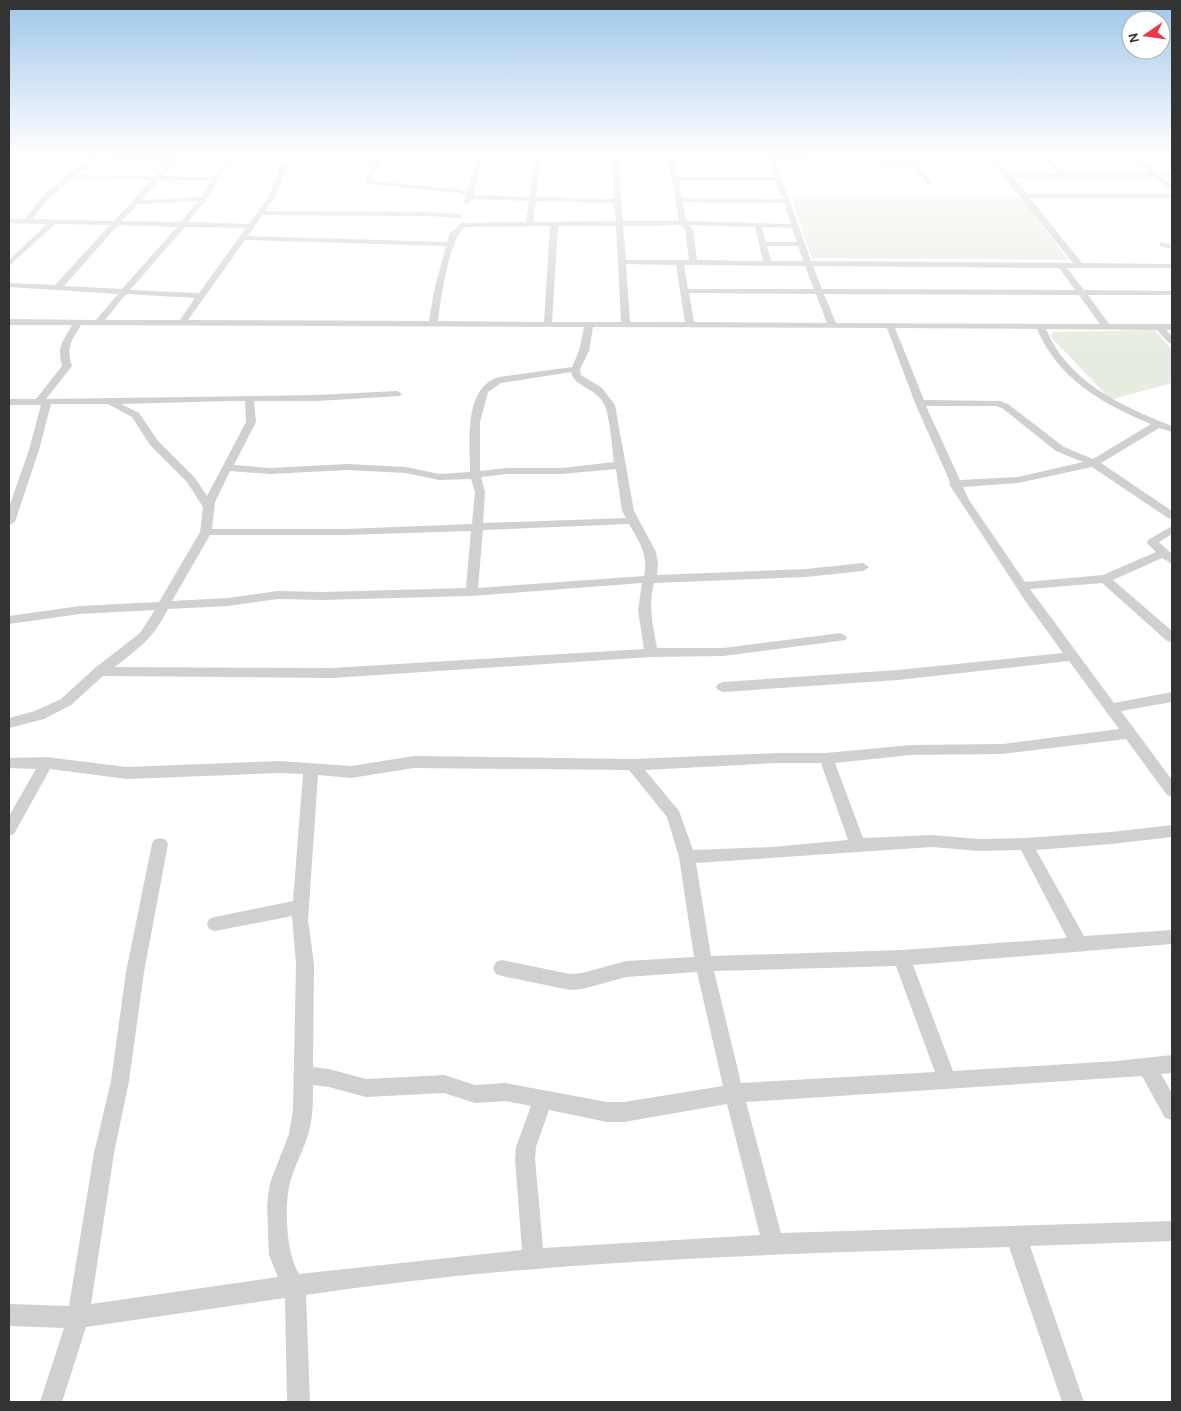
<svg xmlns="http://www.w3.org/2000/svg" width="1181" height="1411" font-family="Karla,sans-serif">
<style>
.green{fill:#e6ecdf}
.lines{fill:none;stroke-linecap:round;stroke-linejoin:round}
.minor{fill:#d0d0d0;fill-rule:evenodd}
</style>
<rect width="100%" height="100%" fill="#fff"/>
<path class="green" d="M 791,197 L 1021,197 L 1068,260 L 812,258 Z
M 1155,330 L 1172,350 L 1172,383 L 1113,399 L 1108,397 L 1050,336 L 1054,332 Z"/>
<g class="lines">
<path class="minor" d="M 9,157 L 35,157 L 32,159 L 9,160 Z
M 91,157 L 180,157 L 163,176 L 214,177 L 230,157 L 236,157 L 225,169 L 206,200 L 188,222 L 249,224 L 268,198 L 281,166 L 287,157 L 293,157 L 274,198 L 265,211 L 430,212 L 459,214 L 463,216 L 459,218 L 430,216 L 262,215 L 248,236 L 447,242 L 450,233 L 462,223 L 526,222 L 529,201 L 472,199 L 469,204 L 467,205 L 463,203 L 466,196 L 457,193 L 368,184 L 364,178 L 379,157 L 385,157 L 370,178 L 372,181 L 457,189 L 467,192 L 478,157 L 484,157 L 473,195 L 529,197 L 535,157 L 541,157 L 536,197 L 614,199 L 612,157 L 618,157 L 623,221 L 679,221 L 668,157 L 674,157 L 678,177 L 775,177 L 769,160 L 758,159 L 755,157 L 911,160 L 909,157 L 915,157 L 932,183 L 931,184 L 927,184 L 913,164 L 775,160 L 811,261 L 1073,263 L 988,157 L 994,157 L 1009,173 L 1058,173 L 1042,157 L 1048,157 L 1066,173 L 1150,173 L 1132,157 L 1138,157 L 1157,173 L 1172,173 L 1172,177 L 1162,177 L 1172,186 L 1172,191 L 1154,177 L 1012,177 L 1027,194 L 1172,194 L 1172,198 L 1030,198 L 1082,263 L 1172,264 L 1172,268 L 1067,268 L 1084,290 L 1172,291 L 1172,295 L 1088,295 L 1109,324 L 1172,324 L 1172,330 L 1166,330 L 1172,336 L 1172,344 L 1169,343 L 1157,330 L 1046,329 C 1068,382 1121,406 1172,426 L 1172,432 L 1159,428 L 1101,463 L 1172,511 L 1172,519 L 1168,518 L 1092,467 L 1018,483 L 963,487 L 969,500 L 1025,582 L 1103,575 L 1156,552 L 1147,543 L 1148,540 L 1172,526 L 1172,534 L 1159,542 L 1172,554 L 1172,564 L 1162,558 L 1113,580 L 1172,631 L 1172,642 L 1167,641 L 1102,583 L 1030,589 L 1114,703 L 1172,692 L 1172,702 L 1121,711 L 1172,780 L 1172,797 L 1167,795 L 1126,739 L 1002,754 L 911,755 L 835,763 L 863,838 L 932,835 L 979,839 L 1025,838 L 1111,832 L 1172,825 L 1172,837 L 1111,844 L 1036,850 L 1084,936 L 1172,930 L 1172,944 L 913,965 L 953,1071 L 1117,1061 L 1172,1055 L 1172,1073 L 1161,1074 L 1172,1093 L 1172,1120 L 1165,1118 L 1142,1076 L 746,1102 L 781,1233 L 1172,1221 L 1172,1241 L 1030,1246 L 1084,1402 L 1062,1402 L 1009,1247 C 775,1254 538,1260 306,1295 L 310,1402 L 287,1402 L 285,1298 L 86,1327 L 62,1402 L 40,1402 L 64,1328 L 9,1326 L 9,1304 L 69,1306 L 94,1153 L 111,1081 L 126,972 L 152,844 L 154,840 L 160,838 L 166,840 L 168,844 L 144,972 L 129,1081 L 114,1153 L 91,1304 L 278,1277 L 269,1255 L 267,1205 L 270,1183 L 289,1134 L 293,1110 L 296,964 L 292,916 L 215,931 L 209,929 L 207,924 L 209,919 L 215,917 L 293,901 L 303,774 L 279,773 L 127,779 L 50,769 L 14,834 L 9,836 L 9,816 L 36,769 L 9,768 L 9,758 L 46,757 L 127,767 L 279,761 L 351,766 L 414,756 L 633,759 L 778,753 L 826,753 L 911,745 L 1002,744 L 1119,729 L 1069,661 L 898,680 L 723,692 L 718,690 L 716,687 L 718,684 L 723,682 L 898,670 L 1063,653 L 1026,602 L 949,484 L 950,482 L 915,403 L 887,328 L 593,327 L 589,351 L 580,369 L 581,375 L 602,388 L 615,405 L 634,511 L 656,552 L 658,564 L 657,575 L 806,569 L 863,563 L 869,567 L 863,571 L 806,577 L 654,583 C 648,605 653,626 657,648 L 723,648 L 841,633 L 847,637 L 846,640 L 723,656 L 651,657 L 332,678 L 103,676 L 71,705 L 44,719 L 9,728 L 9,718 L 35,711 L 61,699 L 95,668 L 140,633 L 155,610 L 80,614 L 9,624 L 9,616 L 80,606 L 159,602 L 200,532 L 203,507 L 187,482 L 150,445 L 132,417 L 108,404 L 51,404 L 39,450 L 15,522 L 9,525 L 9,507 L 29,450 L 41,405 L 9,405 L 9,399 L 36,399 L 62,366 C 57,345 62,343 72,325 L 9,325 L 9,319 L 96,320 L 118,294 L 9,287 L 9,283 L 55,285 L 110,225 L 55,224 L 9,266 L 9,260 L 47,224 L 9,223 L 9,219 L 25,219 L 46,192 ZM 97,159 L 169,162 L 156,176 L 76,175 ZM 71,179 L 152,180 L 114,221 L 33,219 L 43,204 ZM 159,180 L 211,181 L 202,197 L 142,200 ZM 679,181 L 776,181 L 782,199 L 682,198 ZM 198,201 L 181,222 L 122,221 L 138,204 ZM 536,201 L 614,203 L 616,221 L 533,222 ZM 683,202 L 784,203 L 791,224 L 686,221 ZM 118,225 L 177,227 L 122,289 L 64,286 ZM 681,225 L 685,230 L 689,260 L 626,260 L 623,226 ZM 689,225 L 755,227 L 763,261 L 697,260 L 693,230 ZM 550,226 L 544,322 L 438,321 C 441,296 448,245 464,227 ZM 558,226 L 616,226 L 621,322 L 552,322 ZM 185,227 L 246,228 L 199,293 L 130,290 ZM 762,227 L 792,228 L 797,242 L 766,242 ZM 245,240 L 446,246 L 434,291 L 429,321 L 188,320 ZM 767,246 L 798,246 L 803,261 L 771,261 ZM 626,264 L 676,265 L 685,322 L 630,322 ZM 684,265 L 805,266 L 814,289 L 688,289 ZM 813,266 L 1059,268 L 1075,290 L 822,289 ZM 689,293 L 816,294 L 827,323 L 694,322 ZM 126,294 L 195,298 L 180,320 L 105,320 ZM 824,294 L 1079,295 L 1100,324 L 836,323 ZM 81,325 L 584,327 L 579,351 L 572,367 L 499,377 C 463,387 470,443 470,472 L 439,474 L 406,467 L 347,464 L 270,468 L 234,465 L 256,422 L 254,401 L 317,401 L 400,396 L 402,394 L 397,391 L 317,395 L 46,399 L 72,366 C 66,346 71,342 81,325 ZM 895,328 L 1037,329 C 1058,379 1103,404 1151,424 L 1093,459 L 1064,447 L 1008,404 L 1000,401 L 924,400 ZM 571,372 C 573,386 596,388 604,404 C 610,415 612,449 614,462 L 562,468 L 507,468 L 480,471 L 480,422 L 488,392 L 501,383 ZM 231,401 L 245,401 L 246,422 L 207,496 L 195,478 L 158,441 L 139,413 L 121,404 ZM 926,406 L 996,406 L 1002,408 L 1056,451 L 1083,462 L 1018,477 L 960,480 ZM 616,469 L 622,511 L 626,518 L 483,523 L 485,492 L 481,477 L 507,474 L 562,474 ZM 347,470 L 406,473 L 439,480 L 471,479 L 475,492 L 472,524 L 345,529 L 212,529 L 215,502 L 230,471 L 270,474 ZM 629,524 C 639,541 649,556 644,576 L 478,588 L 483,530 ZM 471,531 L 466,588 L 322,592 L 278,591 L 228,598 L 172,601 L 210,535 L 345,535 ZM 642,583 L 638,610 L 644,649 L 332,668 L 115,667 C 141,646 152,640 168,609 L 228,606 L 278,599 L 322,600 L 472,596 ZM 778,763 L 821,763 L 848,840 L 772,847 L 693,850 L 679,811 L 645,770 ZM 414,768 L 629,770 L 667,817 L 679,857 L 694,957 L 626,961 L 582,973 L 570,974 L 502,960 L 496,962 L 493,968 L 496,974 L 502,976 L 570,990 L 582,989 L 626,977 L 697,972 L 723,1086 L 624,1102 L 607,1102 L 506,1083 L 475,1085 L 444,1075 L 366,1079 L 329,1069 L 313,1067 L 314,964 L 308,920 L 318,775 L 351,778 ZM 932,847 L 979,851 L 1021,850 L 1067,938 L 902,950 L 711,956 L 696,863 ZM 896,966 L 935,1072 L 741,1083 L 714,971 ZM 313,1085 L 329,1087 L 366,1097 L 444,1093 L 475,1103 L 506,1101 L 531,1106 L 516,1147 L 515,1159 L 522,1250 L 299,1274 C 286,1253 284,1207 290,1183 C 294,1167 303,1151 308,1135 C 313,1119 313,1102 313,1085 ZM 727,1104 L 760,1235 L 543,1248 L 535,1159 L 536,1147 L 549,1110 L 607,1122 L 624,1122 Z
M 1160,242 L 1172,245 L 1172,249 L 1160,246 Z"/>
</g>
<linearGradient id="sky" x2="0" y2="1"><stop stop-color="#9ec6ea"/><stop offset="0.44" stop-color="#fff"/><stop offset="1" stop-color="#fff" stop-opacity="0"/></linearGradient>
<rect width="1181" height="354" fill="url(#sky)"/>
<rect width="1181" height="1411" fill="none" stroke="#333333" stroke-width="20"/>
<g transform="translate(1146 35) rotate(257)"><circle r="24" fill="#ffffff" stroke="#adadad"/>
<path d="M0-4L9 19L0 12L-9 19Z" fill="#e63946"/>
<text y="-8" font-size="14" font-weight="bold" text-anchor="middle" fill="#333333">N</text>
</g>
</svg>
